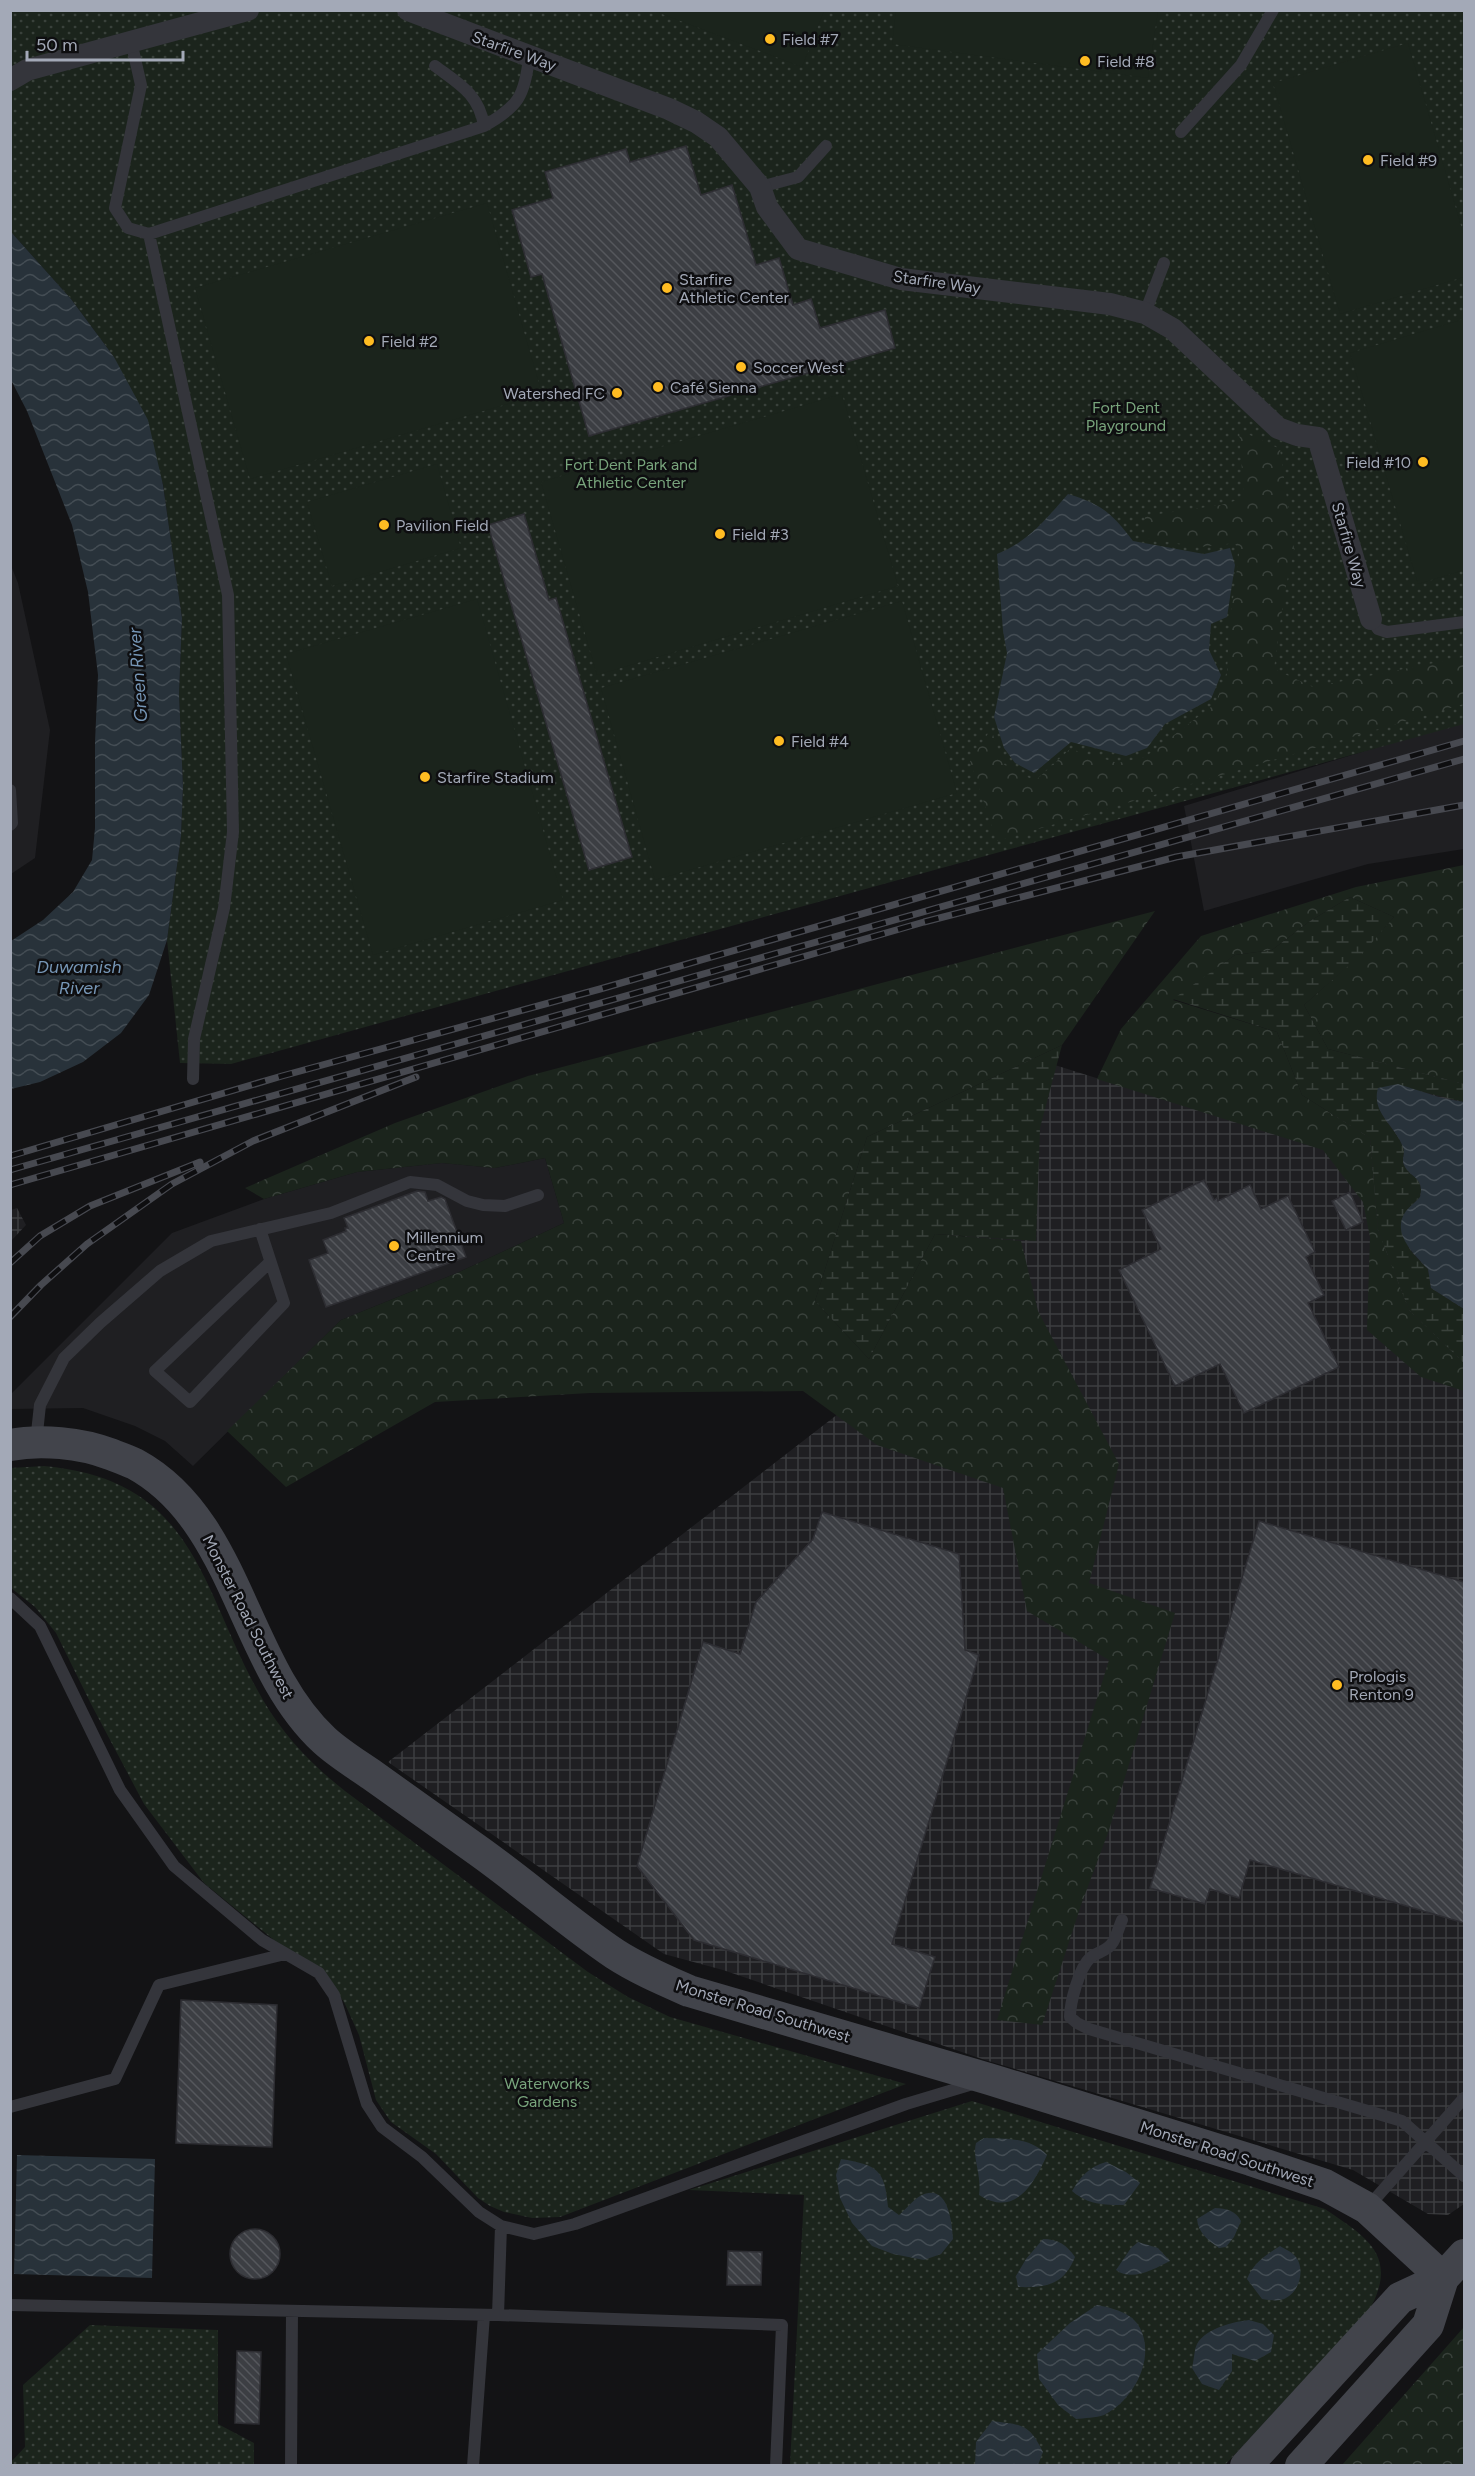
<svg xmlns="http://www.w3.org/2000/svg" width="1475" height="2476" font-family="Figtree,sans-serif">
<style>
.built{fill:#1f1f22}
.industrial{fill:url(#industrial-grid)}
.grass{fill:url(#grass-dots)}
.forest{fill:url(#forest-crowns)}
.wetland{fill:url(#wetland-marsh)}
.garden{fill:#1b241c}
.water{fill:url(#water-waves)}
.building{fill:url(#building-back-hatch);stroke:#2d2d32;stroke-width:1.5}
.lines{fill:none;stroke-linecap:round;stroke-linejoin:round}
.lane{stroke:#34353b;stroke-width:12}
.street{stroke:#34353b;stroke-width:22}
.secondary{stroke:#42444b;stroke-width:32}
.rail-casing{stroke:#474950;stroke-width:7}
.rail{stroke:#0e0e10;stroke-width:4.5;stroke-dasharray:14;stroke-linecap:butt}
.poi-dot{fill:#ffbc22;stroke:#0e0e10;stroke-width:2}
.labels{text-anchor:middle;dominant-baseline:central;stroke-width:5;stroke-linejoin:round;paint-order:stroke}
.poi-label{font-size:16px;fill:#a3a9b7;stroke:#0e0e10;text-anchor:start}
.street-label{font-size:16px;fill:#a3a9b7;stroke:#0e0e10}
.park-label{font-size:16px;fill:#78a47c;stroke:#0e0e10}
.water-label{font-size:18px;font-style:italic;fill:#7696b6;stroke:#0e0e10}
</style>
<defs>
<pattern id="industrial-grid" width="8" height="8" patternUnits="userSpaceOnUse" patternTransform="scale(1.5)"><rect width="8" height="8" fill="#1f1f22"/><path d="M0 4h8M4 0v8" fill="none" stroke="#3c3d40"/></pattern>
<pattern id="grass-dots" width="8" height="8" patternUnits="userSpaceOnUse" patternTransform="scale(1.5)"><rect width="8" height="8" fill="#1b241c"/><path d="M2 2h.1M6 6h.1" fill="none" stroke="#39413b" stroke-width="1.8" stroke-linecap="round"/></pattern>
<pattern id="forest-crowns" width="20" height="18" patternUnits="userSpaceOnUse" patternTransform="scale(1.5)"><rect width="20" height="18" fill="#1b241c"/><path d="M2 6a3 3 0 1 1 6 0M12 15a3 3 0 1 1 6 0" fill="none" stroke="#39413b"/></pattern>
<pattern id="wetland-marsh" width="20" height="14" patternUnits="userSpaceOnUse" patternTransform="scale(1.5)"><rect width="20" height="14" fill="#1b241c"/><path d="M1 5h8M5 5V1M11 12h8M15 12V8" fill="none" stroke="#39413b"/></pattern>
<pattern id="water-waves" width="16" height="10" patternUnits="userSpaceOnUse" patternTransform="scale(1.5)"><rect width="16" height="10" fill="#28323a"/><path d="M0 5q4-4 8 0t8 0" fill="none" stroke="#444d54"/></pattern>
<pattern id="building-back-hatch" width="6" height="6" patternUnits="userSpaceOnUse" patternTransform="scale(1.5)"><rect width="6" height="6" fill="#3c3e43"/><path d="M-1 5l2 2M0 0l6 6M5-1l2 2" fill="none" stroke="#55575c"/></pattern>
</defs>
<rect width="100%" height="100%" fill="#131315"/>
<path class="built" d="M 10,563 L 18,583 L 50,730 L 35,858 L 11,874 Z
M 1464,721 L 1464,849 L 1368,864 L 1204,911 L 1184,806 Z
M 545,1158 L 564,1223 L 457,1273 L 341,1320 L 193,1466 L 165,1441 L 135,1426 L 83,1408 L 11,1409 L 10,1395 L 172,1233 L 264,1199 L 357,1172 L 442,1163 L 495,1168 Z"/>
<path class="industrial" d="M 1368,1024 L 1464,1052 L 1464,2204 L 1448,2215 L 1428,2214 L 1353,2170 L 985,2060 L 723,1970 L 664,1954 L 388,1762 L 931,1342 L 1023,1055 L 1322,1149 Z
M 17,1208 L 26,1225 L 11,1241 L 11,1210 Z"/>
<path class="grass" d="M 11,11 L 1464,11 L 1464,724 L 231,1064 L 180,1063 L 167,940 L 181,836 L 183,786 L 179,694 L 182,618 L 163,484 L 114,357 L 71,299 L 11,232 Z
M 44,1466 C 199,1480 200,1592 263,1700 C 284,1736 312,1765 345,1791 L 588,1972 L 628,1997 L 670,2017 L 906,2084 L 560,2217 L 532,2218 L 504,2212 L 490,2206 L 478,2198 L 436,2154 L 391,2122 L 376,2100 L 359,2035 L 344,2002 L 334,1989 L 204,1883 L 144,1804 L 91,1704 L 56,1633 L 35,1607 L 11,1588 L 11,1468 Z
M 972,2101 L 1325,2209 C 1366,2237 1399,2255 1370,2309 L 1225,2465 L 790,2465 L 804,2195 L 689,2190 Z
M 90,2325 L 218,2330 L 218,2424 L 254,2443 L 254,2464 L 276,2465 L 11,2465 L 11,2462 L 25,2447 L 23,2385 Z"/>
<path class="forest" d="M 1239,430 L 1280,449 L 1294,549 L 1284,595 L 1274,669 L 1313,687 L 1464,657 L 1464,704 L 997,841 L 970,761 L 991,729 L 1003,764 L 1035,781 L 1070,749 L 1118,763 L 1145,757 L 1215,704 L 1227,674 L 1229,628 L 1239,554 L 1235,543 L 1200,547 L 1144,538 L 1145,516 L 1221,505 L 1244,498 Z
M 1464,865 L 1464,1084 L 1328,1049 L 1304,1005 L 1362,953 L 1394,917 L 1350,897 L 1310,921 L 1272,950 L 1235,955 L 1173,1000 L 1277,1032 L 1302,1095 L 1370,1138 L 1378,1230 L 1409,1310 L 1464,1363 L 1464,1391 L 1421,1377 L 1367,1330 L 1370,1237 L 1363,1202 L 1323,1150 L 1097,1079 L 1121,1029 L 1201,936 L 1356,887 Z
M 1155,911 L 1062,1045 L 867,1137 L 815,1301 L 869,1359 L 935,1234 L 1021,1241 L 1038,1311 L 1119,1464 L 1089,1583 L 1175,1613 L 1109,1830 L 1081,1905 L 1042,2025 L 997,2020 L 1109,1660 L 1027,1611 L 1003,1488 L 877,1445 L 803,1391 L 590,1393 L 435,1402 L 286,1487 L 227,1431 L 341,1320 L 457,1273 L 564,1223 L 545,1158 L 495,1168 L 442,1163 L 357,1172 L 264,1199 L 245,1188 L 395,1123 L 528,1076 Z
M 1464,2327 L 1464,2465 L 1342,2465 Z"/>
<path class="wetland" d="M 1350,897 L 1394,917 L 1363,953 L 1304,1005 L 1328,1049 L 1464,1084 L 1464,1102 L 1419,1091 L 1379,1088 C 1371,1113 1395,1126 1403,1147 C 1406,1153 1401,1159 1404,1165 C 1410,1178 1425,1177 1420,1197 L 1406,1211 C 1406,1247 1402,1243 1428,1269 L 1431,1288 L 1464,1309 L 1464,1363 L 1409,1310 L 1378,1230 L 1370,1138 L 1302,1095 L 1277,1032 L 1173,999 L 1235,955 L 1272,950 L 1310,921 Z
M 1062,1045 L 1040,1128 L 1036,1241 L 935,1234 L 869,1359 L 815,1301 L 867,1137 Z"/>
<path class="garden" d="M 654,11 L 824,10 L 824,11 L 802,67 Z
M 896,11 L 896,10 L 1158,11 L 1148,78 L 892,44 Z
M 1408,43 L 1464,236 L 1464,277 L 1340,314 L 1273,83 Z
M 487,203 L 542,394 L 250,479 L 195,288 Z
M 1464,319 L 1464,570 L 1418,584 L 1350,353 Z
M 842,394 L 898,586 L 597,675 L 541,482 Z
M 437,464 L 461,548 L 332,586 L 307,502 Z
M 477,599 L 563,900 L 373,955 L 286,654 Z
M 902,601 L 957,793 L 655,880 L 601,688 Z"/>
<path class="water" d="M 11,232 L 71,299 L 114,357 L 148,420 L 163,485 L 182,618 L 179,694 L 183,786 L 181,836 L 167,940 L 149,995 L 121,1033 L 83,1062 L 40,1082 L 11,1089 L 11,941 L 43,920 L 73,892 L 92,860 L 95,828 L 95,742 L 98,675 L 88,592 L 72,525 L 27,411 L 11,380 Z
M 1068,494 C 1101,504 1112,513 1133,541 L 1204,554 L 1230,548 L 1235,565 L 1227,617 L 1211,624 L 1209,650 L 1221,675 L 1211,699 L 1165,724 L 1147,748 L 1126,756 L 1071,742 L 1034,773 L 1015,763 L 1004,748 L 994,717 L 1007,653 L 1003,631 L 997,554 C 1028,542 1047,518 1068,494 Z
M 1398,1084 L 1442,1098 L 1464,1102 L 1464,1309 L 1431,1288 L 1428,1269 C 1415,1255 1390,1233 1406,1211 C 1410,1206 1416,1202 1420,1197 C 1425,1177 1410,1178 1404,1165 C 1401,1159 1406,1153 1403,1147 C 1395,1125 1371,1113 1378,1088 Z
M 984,2138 C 1007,2139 1030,2137 1047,2155 C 1034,2184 1015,2218 979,2195 C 982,2175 972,2158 976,2143 Z
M 17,2155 L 155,2159 L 152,2278 L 14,2274 Z
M 841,2159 C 877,2165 885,2169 888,2207 L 899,2215 C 906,2209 913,2200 920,2196 C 948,2181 952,2222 953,2239 L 941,2254 L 924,2260 L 893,2254 L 872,2246 L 852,2223 L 840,2198 L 836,2175 Z
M 1106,2162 L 1126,2172 L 1140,2183 L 1124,2205 C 1104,2205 1088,2205 1072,2191 C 1081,2176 1089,2167 1106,2162 Z
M 1215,2208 C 1226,2208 1236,2211 1241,2221 L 1234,2237 L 1226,2247 L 1219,2248 C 1209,2241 1198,2233 1197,2219 Z
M 1043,2239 C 1058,2239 1067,2245 1075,2257 C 1064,2285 1046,2288 1018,2287 L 1016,2276 L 1026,2259 Z
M 1138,2242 L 1158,2248 L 1170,2261 C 1154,2269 1132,2282 1116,2270 L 1131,2248 Z
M 1280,2246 C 1285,2249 1292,2252 1296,2257 C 1305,2269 1300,2291 1286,2298 C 1279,2302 1270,2300 1262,2299 L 1247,2279 C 1253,2263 1266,2255 1280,2246 Z
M 1097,2305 C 1112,2308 1132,2312 1140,2328 C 1156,2359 1133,2401 1104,2415 C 1096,2418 1084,2418 1076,2419 L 1058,2405 L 1039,2379 L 1037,2354 L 1070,2323 Z
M 1249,2320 L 1263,2324 L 1274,2335 L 1271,2352 L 1255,2361 L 1232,2354 L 1232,2371 L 1219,2390 L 1202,2384 L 1192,2368 C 1194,2361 1194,2350 1197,2344 C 1206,2328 1233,2322 1249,2320 Z
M 992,2421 C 1022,2425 1029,2423 1043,2452 L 1038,2465 L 975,2465 L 976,2442 Z"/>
<path class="building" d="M 686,146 L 701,195 L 732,185 L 756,265 L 779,258 L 793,305 L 811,299 L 820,328 L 885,310 L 895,348 L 589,436 L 542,274 L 531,277 L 512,210 L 553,198 L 545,172 L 626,149 L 630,162 Z
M 524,514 L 549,600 L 556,598 L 632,857 L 589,870 L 488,525 Z
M 1204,1180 L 1214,1200 L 1217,1198 L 1218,1201 L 1250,1185 L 1261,1209 L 1288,1196 L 1315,1252 L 1306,1257 L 1324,1295 L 1308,1303 L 1339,1367 L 1244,1413 L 1220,1364 L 1175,1386 L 1119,1270 L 1161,1249 L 1142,1210 Z
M 417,1191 L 425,1192 L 428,1201 L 441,1197 L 445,1199 L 466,1257 L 326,1307 L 309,1260 L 328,1253 L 323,1240 L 346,1231 L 345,1228 L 348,1228 L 344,1218 Z
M 1350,1192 L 1363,1222 L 1346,1230 L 1332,1201 Z
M 822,1512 L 959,1554 L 965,1650 L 979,1655 L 892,1944 L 935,1957 L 919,2008 L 694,1940 L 637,1866 L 703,1642 L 740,1654 L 756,1602 L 813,1539 Z
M 1259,1521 L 1464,1582 L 1464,1923 L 1250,1860 L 1239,1898 L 1210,1889 L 1205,1904 L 1150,1888 Z
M 181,2000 L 277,2005 L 272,2147 L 176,2143 Z
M230 2254a25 25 0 1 1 50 0a25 25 0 1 1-50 0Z
M 728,2251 L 762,2252 L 761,2285 L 727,2285 Z
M 237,2351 L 261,2352 L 259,2424 L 235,2423 Z"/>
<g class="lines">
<path class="lane" d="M 131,41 L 141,85 L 115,208 L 128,228 L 149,234 L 484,126 C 518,107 525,96 529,57
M 435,66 C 459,84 479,94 484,126
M 1181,132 L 1241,65 L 1273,10
M 760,187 L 798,177 L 826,146
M 149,234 L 228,595 L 233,832 L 224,908 L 194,1039 L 193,1079
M 1145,313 L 1164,263
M 1371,619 L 1378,629 L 1387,632 L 1464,622
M 10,790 L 12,823 L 10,825
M 260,1229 L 284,1303 L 190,1402 L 155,1371 L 270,1262
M 36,1442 L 40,1405 L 64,1358 L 100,1323 L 160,1271 L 211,1241 L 331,1213 L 410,1182 L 437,1185 L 467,1201 L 483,1205 L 505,1206 L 538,1195
M 10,1598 L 40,1626 L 120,1790 L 174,1866 L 262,1940 L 319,1973 L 334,1995 L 367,2104 L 382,2127 L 422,2157 L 479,2212 L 501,2226 L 534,2234 L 575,2224 L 906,2104 L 976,2083
M 1122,1920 C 1119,1927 1117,1935 1113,1942 C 1108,1951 1097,1952 1090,1958 C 1079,1968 1070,2003 1070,2017 L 1077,2023 L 1089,2029 L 1402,2121 L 1464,2176
M 10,2107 L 115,2079 L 159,1985 L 285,1954
M 1368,2207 L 1464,2098
M 10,2305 L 498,2315 L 782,2325 L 776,2466
M 498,2315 L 501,2226
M 291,2466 L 292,2311
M 473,2466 L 484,2315"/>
<path class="street" d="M 408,10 L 669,109 L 696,122 L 718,137 L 760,187 L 767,207 L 798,249 L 901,279 L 1110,304 L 1145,313 L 1173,329 L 1278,428 L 1297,435 L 1318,438 L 1371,619
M 10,80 L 27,70 L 248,10"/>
<path class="secondary" d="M 10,1445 C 41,1439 81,1443 110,1454 C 118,1457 127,1460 135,1464 C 238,1520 242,1664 324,1740 C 338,1753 356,1764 372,1775 C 408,1801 444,1826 480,1852 C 526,1885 569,1923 615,1954 C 638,1969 664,1980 689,1991 L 989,2079 L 1251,2160 L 1325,2185 L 1367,2208 L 1443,2278
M 1246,2466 L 1400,2298 L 1443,2278 L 1464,2255
M 1301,2466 L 1428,2325 L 1443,2278"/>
<g class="rail-casing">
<path id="rail" d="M 10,1156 L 282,1076 L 600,989 L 1464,741
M 10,1170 L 1464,759
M 10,1185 L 924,922 L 1176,857 L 1464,805
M 10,1263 L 40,1236 L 90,1206 L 200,1162
M 10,1317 L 41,1285 L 87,1244 L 172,1184 L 253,1141 L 416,1077"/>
</g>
<use href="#rail" class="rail"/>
</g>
<g class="poi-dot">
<circle cx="770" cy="39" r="6"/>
<circle cx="1085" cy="61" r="6"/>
<circle cx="1368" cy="160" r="6"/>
<circle cx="667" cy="288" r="6"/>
<circle cx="369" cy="341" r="6"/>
<circle cx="741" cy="367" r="6"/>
<circle cx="658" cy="387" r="6"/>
<circle cx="617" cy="393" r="6"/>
<circle cx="1423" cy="462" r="6"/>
<circle cx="384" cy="525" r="6"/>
<circle cx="720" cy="534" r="6"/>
<circle cx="779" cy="741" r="6"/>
<circle cx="425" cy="777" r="6"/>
<circle cx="394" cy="1246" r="6"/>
<circle cx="1337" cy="1685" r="6"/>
</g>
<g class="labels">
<g class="poi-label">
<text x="782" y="39">Field #7</text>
<text x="1097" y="61">Field #8</text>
<text x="1380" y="160">Field #9</text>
<text x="679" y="279">Starfire<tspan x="679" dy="18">Athletic Center</tspan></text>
<text x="381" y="341">Field #2</text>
<text x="753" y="367">Soccer West</text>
<text x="670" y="387">Café Sienna</text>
<text x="605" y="393" text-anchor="end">Watershed FC</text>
<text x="1411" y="462" text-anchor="end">Field #10</text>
<text x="396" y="525">Pavilion Field</text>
<text x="732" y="534">Field #3</text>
<text x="791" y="741">Field #4</text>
<text x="437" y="777">Starfire Stadium</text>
<text x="406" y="1237">Millennium<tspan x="406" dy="18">Centre</tspan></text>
<text x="1349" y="1676">Prologis<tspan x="1349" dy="18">Renton 9</tspan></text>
</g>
<g class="street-label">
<text transform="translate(514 51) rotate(20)">Starfire Way</text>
<text transform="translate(937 282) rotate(8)">Starfire Way</text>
<text transform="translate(1349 545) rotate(74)">Starfire Way</text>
<text transform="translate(248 1617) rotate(63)">Monster Road Southwest</text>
<text transform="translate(763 2011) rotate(17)">Monster Road Southwest</text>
<text transform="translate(1227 2154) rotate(18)">Monster Road Southwest</text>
</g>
<g class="park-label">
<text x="1126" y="407">Fort Dent<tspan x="1126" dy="18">Playground</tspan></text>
<text x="631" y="464">Fort Dent Park and<tspan x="631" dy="18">Athletic Center</tspan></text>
<text x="547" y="2083">Waterworks<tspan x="547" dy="18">Gardens</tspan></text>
</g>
<g class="water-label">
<text transform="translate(138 675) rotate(-94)">Green River</text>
<text x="79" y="967">Duwamish<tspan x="79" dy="21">River</tspan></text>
</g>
</g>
<rect width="1475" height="2476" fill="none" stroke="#a3a9b7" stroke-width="24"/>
<path d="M27 51v9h156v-9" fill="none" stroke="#a3a9b7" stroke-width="3"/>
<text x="36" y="51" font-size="18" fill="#a3a9b7" stroke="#0e0e10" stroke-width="4.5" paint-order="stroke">50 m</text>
</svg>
